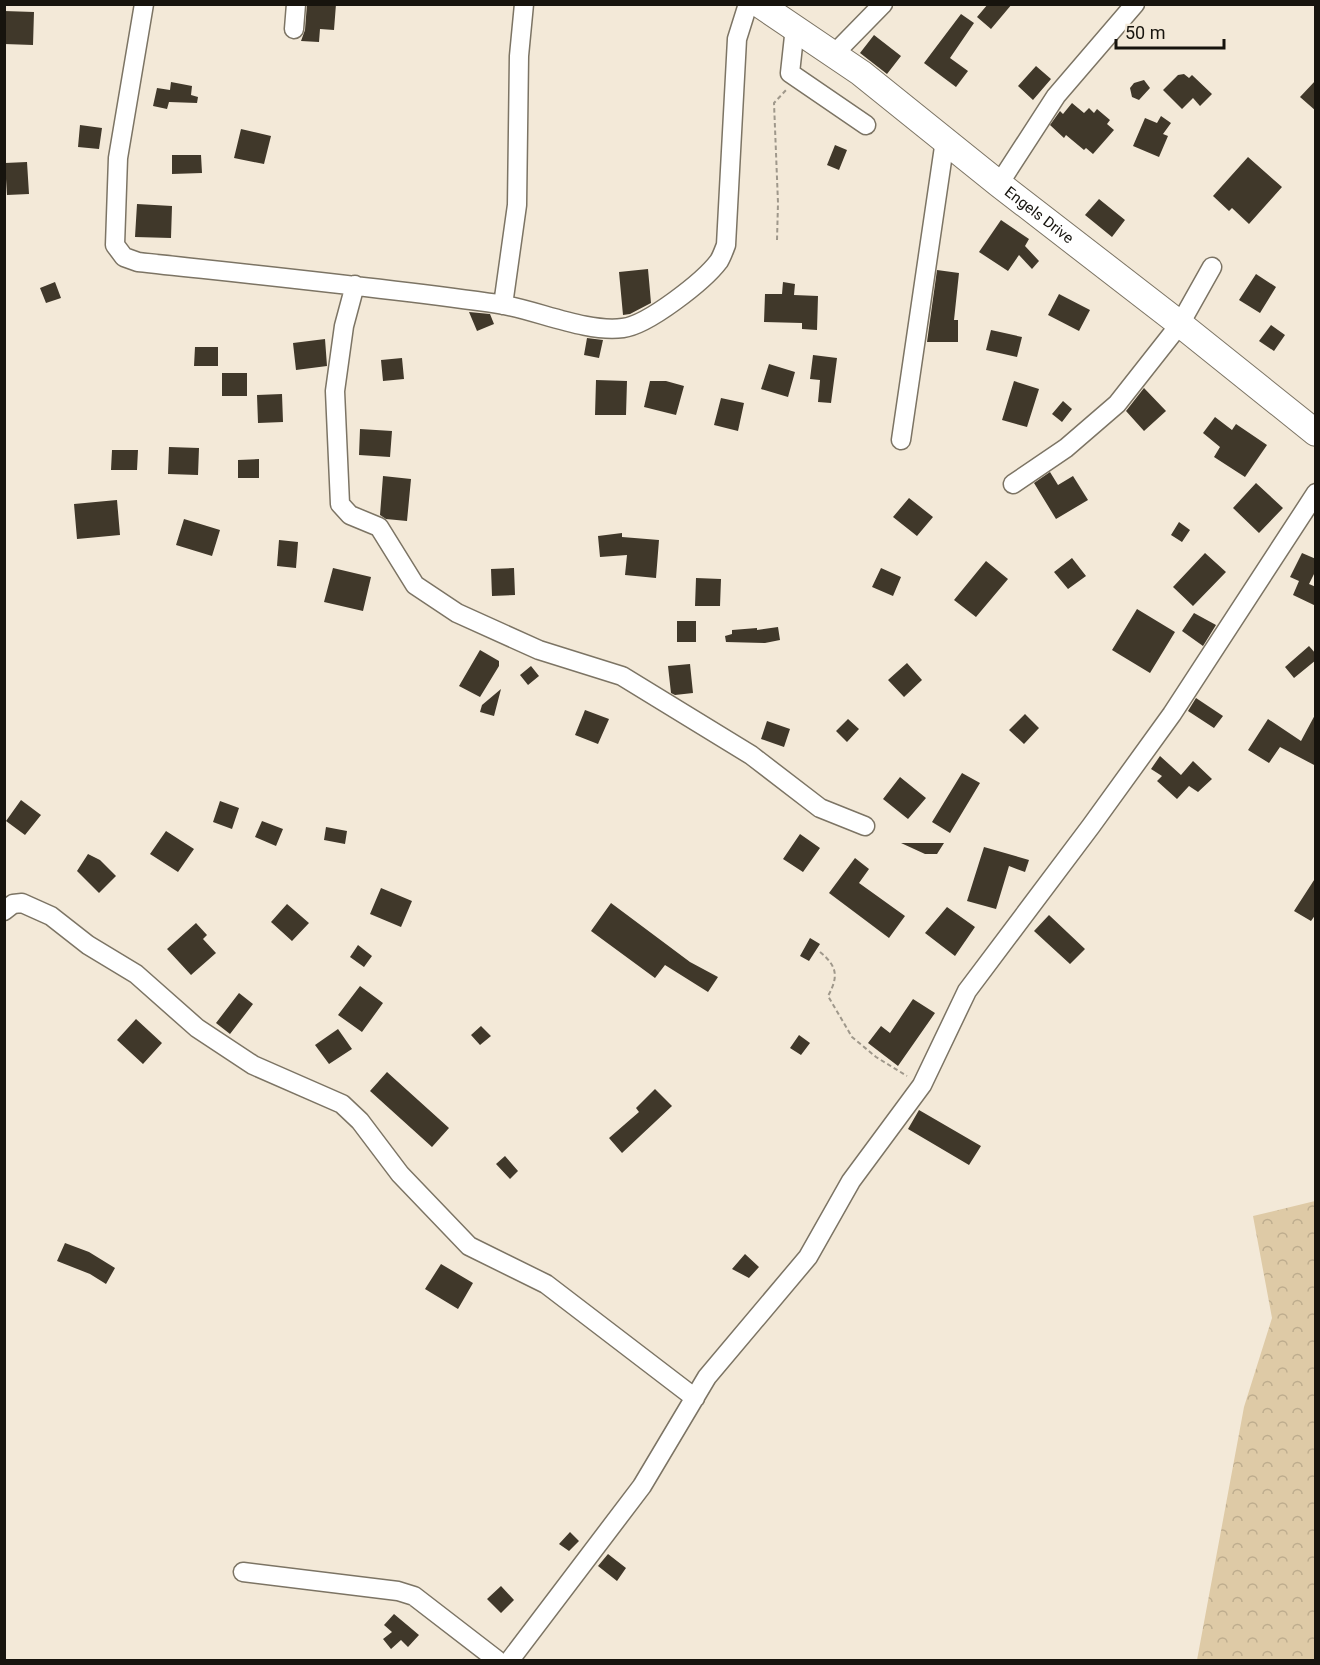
<svg xmlns="http://www.w3.org/2000/svg" width="1320" height="1665" font-family="Roboto,sans-serif">
<style>
.forest{fill:url(#forest-crowns)}
.building{fill:#40382a}
.lines{fill:none;stroke-linecap:round;stroke-linejoin:round}
.street-casing{stroke:#7c7464;stroke-width:21}
.secondary-casing{stroke:#7c7464;stroke-width:28}
.path{stroke:#9f988b;stroke-width:2;stroke-dasharray:4.5 3;stroke-linecap:butt}
.street{stroke:#fff;stroke-width:18}
.secondary{stroke:#fff;stroke-width:26}
.labels{text-anchor:middle;dominant-baseline:central;stroke-width:6;stroke-linejoin:round;paint-order:stroke}
.street-label{font-size:15px;fill:#17140e;stroke:#f3e9d8}
</style>
<defs>
<pattern id="forest-crowns" width="20" height="18" patternUnits="userSpaceOnUse" patternTransform="scale(1.5)"><rect width="20" height="18" fill="#decaa6"/><path d="M2 6a3 3 0 1 1 6 0M12 15a3 3 0 1 1 6 0" fill="none" stroke="#bead8e"/></pattern>
</defs>
<rect width="100%" height="100%" fill="#f3e9d8"/>
<path class="forest" d="M 1315,1201 L 1315,1660 L 1197,1660 L 1244,1407 L 1272,1318 L 1253,1216 Z"/>
<path class="building" d="M 307,4 L 336,4 L 334,30 L 320,29 L 319,42 L 301,41 L 305,30 Z
M 988,4 L 1012,4 L 991,29 L 977,17 Z
M 4,11 L 34,12 L 33,45 L 4,44 Z
M 961,14 L 974,23 L 950,58 L 968,71 L 956,87 L 924,63 Z
M 874,35 L 901,56 L 887,74 L 860,53 Z
M 1036,66 L 1051,79 L 1033,100 L 1018,86 Z
M 1184,74 L 1189,78 L 1192,75 L 1212,94 L 1200,106 L 1193,98 L 1182,109 L 1163,90 L 1178,75 Z
M 1144,80 L 1150,88 L 1139,100 L 1132,97 L 1130,88 L 1134,83 Z
M 1316,80 L 1316,111 L 1300,97 Z
M 171,82 L 192,86 L 191,95 L 198,97 L 197,103 L 169,102 L 167,109 L 153,106 L 157,88 L 170,90 Z
M 1072,103 L 1084,113 L 1089,108 L 1094,113 L 1097,109 L 1110,120 L 1107,124 L 1114,130 L 1093,154 L 1086,148 L 1084,150 L 1066,135 L 1064,138 L 1050,125 L 1060,111 L 1063,114 Z
M 1161,116 L 1171,123 L 1163,134 L 1168,136 L 1159,157 L 1133,146 L 1145,118 L 1157,123 Z
M 80,125 L 102,128 L 99,149 L 78,147 Z
M 241,129 L 271,136 L 264,164 L 234,158 Z
M 835,145 L 847,150 L 839,170 L 827,165 Z
M 172,155 L 201,155 L 202,173 L 172,174 Z
M 1248,157 L 1282,187 L 1249,224 L 1232,208 L 1229,211 L 1213,196 Z
M 27,162 L 29,194 L 7,195 L 5,163 Z
M 1099,199 L 1125,220 L 1112,237 L 1085,215 Z
M 137,204 L 172,206 L 171,238 L 135,237 Z
M 1001,220 L 1029,239 L 1025,246 L 1039,261 L 1032,269 L 1019,255 L 1008,271 L 979,252 Z
M 648,269 L 651,303 L 630,314 L 623,315 L 619,272 Z
M 937,270 L 959,273 L 954,320 L 958,320 L 958,342 L 927,342 Z
M 1256,274 L 1276,287 L 1260,313 L 1239,300 Z
M 55,282 L 61,298 L 46,303 L 40,288 Z
M 783,282 L 795,284 L 794,295 L 818,296 L 817,330 L 802,329 L 802,323 L 764,322 L 765,294 L 782,294 Z
M 1059,294 L 1090,310 L 1079,331 L 1048,315 Z
M 469,312 L 490,314 L 494,324 L 477,331 Z
M 1271,325 L 1285,335 L 1274,351 L 1259,341 Z
M 991,330 L 1022,337 L 1017,357 L 986,350 Z
M 587,338 L 603,340 L 599,358 L 584,355 Z
M 325,339 L 327,366 L 296,370 L 293,343 Z
M 195,347 L 218,347 L 218,366 L 194,366 Z
M 813,355 L 837,358 L 831,403 L 818,402 L 820,380 L 810,379 Z
M 402,358 L 404,379 L 383,381 L 381,360 Z
M 769,364 L 795,372 L 788,397 L 761,389 Z
M 222,373 L 247,373 L 247,396 L 222,396 Z
M 596,380 L 627,381 L 626,415 L 595,415 Z
M 650,381 L 666,381 L 684,386 L 676,415 L 644,407 Z
M 1014,381 L 1039,389 L 1027,427 L 1002,420 Z
M 1144,388 L 1166,411 L 1144,431 L 1126,411 Z
M 282,394 L 283,422 L 258,423 L 257,395 Z
M 721,398 L 744,403 L 738,431 L 714,425 Z
M 1063,401 L 1072,409 L 1062,422 L 1052,414 Z
M 1215,417 L 1232,430 L 1236,424 L 1267,445 L 1245,477 L 1214,457 L 1220,447 L 1203,433 Z
M 360,429 L 392,431 L 390,457 L 359,455 Z
M 169,447 L 199,448 L 198,475 L 168,474 Z
M 112,450 L 138,450 L 137,470 L 111,470 Z
M 259,459 L 259,478 L 238,478 L 238,460 Z
M 1050,472 L 1058,485 L 1073,476 L 1088,500 L 1056,519 L 1034,483 Z
M 383,476 L 411,479 L 407,521 L 386,519 L 380,515 Z
M 1256,483 L 1283,508 L 1259,533 L 1233,508 Z
M 909,498 L 933,517 L 917,536 L 893,517 Z
M 117,500 L 120,535 L 77,539 L 74,504 Z
M 184,519 L 220,530 L 212,556 L 176,545 Z
M 1179,522 L 1190,530 L 1182,542 L 1171,535 Z
M 622,533 L 622,537 L 659,540 L 656,578 L 625,575 L 627,555 L 600,557 L 598,536 Z
M 279,540 L 298,542 L 296,568 L 277,566 Z
M 1205,553 L 1226,572 L 1193,606 L 1173,587 Z
M 1302,553 L 1316,559 L 1316,570 L 1309,584 L 1316,587 L 1316,606 L 1293,595 L 1299,581 L 1290,577 Z
M 1072,558 L 1086,576 L 1068,589 L 1054,572 Z
M 986,561 L 1008,579 L 976,617 L 954,600 Z
M 333,568 L 371,577 L 363,611 L 324,602 Z
M 514,568 L 515,595 L 492,596 L 491,569 Z
M 881,568 L 901,577 L 893,596 L 872,587 Z
M 696,578 L 721,579 L 720,606 L 695,606 Z
M 1137,609 L 1175,632 L 1150,673 L 1112,650 Z
M 1194,613 L 1216,625 L 1203,646 L 1182,631 Z
M 677,621 L 696,621 L 696,642 L 677,642 Z
M 778,627 L 780,640 L 765,643 L 726,642 L 725,636 L 732,634 L 732,630 L 757,628 L 757,630 Z
M 1309,646 L 1316,654 L 1316,660 L 1294,678 L 1285,667 Z
M 480,650 L 499,661 L 499,666 L 480,697 L 459,686 Z
M 907,663 L 922,680 L 904,697 L 888,680 Z
M 690,664 L 693,693 L 675,695 L 671,693 L 668,666 Z
M 531,666 L 539,676 L 528,685 L 520,675 Z
M 501,689 L 494,716 L 480,712 L 482,705 Z
M 1196,698 L 1223,716 L 1214,728 L 1188,711 Z
M 585,710 L 609,719 L 598,744 L 575,735 Z
M 1316,713 L 1316,766 L 1280,747 L 1269,763 L 1248,750 L 1268,719 L 1301,741 Z
M 1025,714 L 1039,728 L 1024,744 L 1009,730 Z
M 848,719 L 859,729 L 847,742 L 836,731 Z
M 767,721 L 790,729 L 784,747 L 761,739 Z
M 1160,756 L 1181,775 L 1193,761 L 1212,779 L 1198,792 L 1189,786 L 1177,799 L 1157,781 L 1162,776 L 1151,769 Z
M 962,773 L 980,783 L 950,833 L 932,822 Z
M 900,777 L 926,798 L 908,819 L 883,799 Z
M 21,800 L 41,815 L 25,835 L 6,821 Z
M 220,801 L 239,808 L 232,829 L 213,822 Z
M 262,821 L 283,829 L 276,846 L 255,837 Z
M 326,827 L 347,831 L 345,844 L 324,840 Z
M 166,831 L 194,849 L 178,872 L 150,854 Z
M 800,834 L 820,848 L 803,872 L 783,859 Z
M 901,843 L 944,843 L 937,854 L 925,854 Z
M 984,847 L 1029,860 L 1025,872 L 1009,866 L 996,909 L 967,901 Z
M 88,854 L 100,860 L 116,876 L 99,893 L 77,871 Z
M 855,858 L 869,869 L 859,883 L 905,916 L 889,938 L 829,893 Z
M 1316,877 L 1316,914 L 1311,921 L 1294,911 Z
M 381,888 L 412,901 L 401,927 L 370,914 Z
M 611,903 L 690,962 L 718,977 L 708,992 L 665,965 L 655,978 L 591,931 Z
M 287,904 L 309,923 L 292,941 L 271,922 Z
M 947,907 L 975,927 L 955,956 L 925,933 Z
M 1049,915 L 1085,949 L 1070,964 L 1034,931 Z
M 196,923 L 207,935 L 203,939 L 216,953 L 191,975 L 167,949 Z
M 810,938 L 820,944 L 809,961 L 800,956 Z
M 358,945 L 372,956 L 364,967 L 350,957 Z
M 360,986 L 383,1003 L 362,1032 L 338,1015 Z
M 239,993 L 253,1004 L 230,1034 L 216,1023 Z
M 913,999 L 935,1013 L 898,1066 L 868,1043 L 881,1026 L 890,1033 Z
M 136,1019 L 162,1043 L 143,1064 L 117,1040 Z
M 481,1026 L 491,1036 L 480,1045 L 471,1035 Z
M 338,1029 L 352,1049 L 329,1064 L 315,1045 Z
M 799,1035 L 810,1043 L 801,1055 L 790,1048 Z
M 387,1072 L 449,1128 L 432,1147 L 370,1091 Z
M 655,1089 L 672,1106 L 622,1153 L 609,1138 L 639,1112 L 636,1108 Z
M 919,1110 L 981,1146 L 969,1165 L 908,1129 Z
M 505,1156 L 518,1171 L 510,1179 L 496,1164 Z
M 65,1243 L 89,1252 L 115,1268 L 106,1284 L 90,1274 L 57,1261 Z
M 745,1254 L 759,1267 L 749,1278 L 732,1269 Z
M 441,1264 L 473,1283 L 458,1309 L 425,1289 Z
M 570,1532 L 579,1541 L 569,1551 L 559,1544 Z
M 608,1554 L 626,1568 L 617,1581 L 598,1566 Z
M 501,1586 L 514,1600 L 501,1613 L 487,1599 Z
M 394,1614 L 419,1635 L 408,1647 L 401,1640 L 391,1649 L 383,1639 L 392,1632 L 384,1625 Z"/>
<g class="lines">
<g class="street-casing">
<path id="street" d="M 144,4 L 118,158 L 115,245 L 124,257 L 138,262 C 258,275 379,287 499,304 C 537,310 586,333 623,328 C 648,325 704,281 719,261 C 722,256 724,250 726,245 L 737,39 L 748,4
M 795,27 L 790,73 L 866,125
M 294,29 L 296,4
M 834,54 L 883,4
M 999,184 L 1056,96 L 1135,4
M 355,285 L 344,326 L 335,391 L 340,504 L 350,515 L 379,527 L 415,585 L 457,613 L 539,650 L 622,676 L 751,755 L 820,808 L 865,826
M 503,305 L 517,205 L 519,56 L 524,4
M 901,440 L 945,140
M 1013,484 L 1066,448 L 1117,404 L 1180,324 L 1212,267
M 4,911 L 13,904 L 22,903 L 51,916 L 88,945 L 136,974 L 197,1028 L 253,1065 L 342,1104 L 360,1121 L 400,1174 L 469,1246 L 546,1284 L 695,1398
M 243,1572 L 398,1591 L 414,1596 L 497,1660
M 510,1660 L 642,1486 L 707,1377 L 808,1257 L 851,1181 L 922,1085 L 967,991 L 1091,826 L 1172,714 L 1316,493"/>
</g>
<g class="secondary-casing">
<g id="secondary">
<path id="s1" d="M 759,4 L 861,73 L 999,184 L 1180,324 L 1316,433"/>
</g>
</g>
<path class="path" d="M 777,240 L 778,203 L 774,103 L 787,89
M 820,952 C 837,966 839,976 828,996 L 852,1037 L 876,1057 L 907,1076"/>
<use href="#street" class="street"/>
<use href="#secondary" class="secondary"/>
</g>
<g class="labels">
<g class="street-label">
<text stroke="none"><textPath href="#s1" startOffset="351">Engels Drive</textPath></text>
</g>
</g>
<rect width="1320" height="1665" fill="none" stroke="#17140e" stroke-width="12"/>
<path d="M1116 39v9h108v-9" fill="none" stroke="#17140e" stroke-width="3"/>
<text x="1125" y="39" font-size="18" fill="#17140e" stroke="#f3e9d8" stroke-width="4.5" paint-order="stroke">50 m</text>
</svg>
